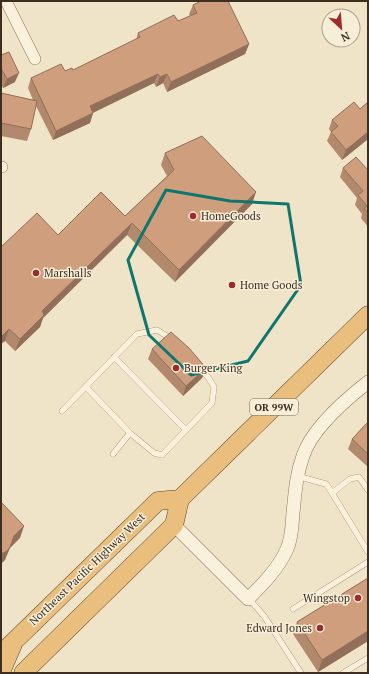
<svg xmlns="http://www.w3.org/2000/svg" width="369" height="674" font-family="'PT Serif',serif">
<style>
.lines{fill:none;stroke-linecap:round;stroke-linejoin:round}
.service-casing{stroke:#8d765c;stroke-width:6}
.minor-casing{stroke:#8d765c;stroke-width:12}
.tertiary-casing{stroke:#8d765c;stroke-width:14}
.trunk-casing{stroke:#5b4430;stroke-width:19}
.service{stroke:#faf1dc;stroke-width:5.5}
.minor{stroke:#faf1dc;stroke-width:11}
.tertiary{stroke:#faf1dc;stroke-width:13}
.trunk{stroke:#eabe7c;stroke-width:18}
.wall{fill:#b2896c}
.shaded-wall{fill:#916f58}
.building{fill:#cf9f7d;stroke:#916f58}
.marked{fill:none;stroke:#0f766e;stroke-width:3;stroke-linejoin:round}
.poi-dot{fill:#9e2a2b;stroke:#f7eed8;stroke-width:1.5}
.labels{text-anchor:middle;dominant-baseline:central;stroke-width:3;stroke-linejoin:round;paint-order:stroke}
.shield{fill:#f7eed8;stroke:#756857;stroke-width:1}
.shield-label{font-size:10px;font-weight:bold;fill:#3d2e20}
.poi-label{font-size:11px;fill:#3d2e20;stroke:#f7eed8;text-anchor:start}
.street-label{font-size:11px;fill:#3d2e20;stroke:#f7eed8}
</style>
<rect width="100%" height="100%" fill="#f0e4c8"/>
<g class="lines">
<g class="service-casing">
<path id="service" d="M 114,357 L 186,430
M 86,387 L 130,433
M 62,411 L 137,334 L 157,330 L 173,340
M 113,454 L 130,433 L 154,453 L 162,455 L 212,403 L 214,387 L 208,377 L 199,368
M 297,476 L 326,484 L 329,488 L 368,552
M 332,493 L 350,479 L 359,477 L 368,490
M 249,599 L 264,616 L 301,673
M 293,609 L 368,562
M 343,673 L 368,658"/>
</g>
<g class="minor-casing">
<path id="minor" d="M 6,1 L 35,59
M 1,167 L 2,167"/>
</g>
<g class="tertiary-casing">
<path id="tertiary" d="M 174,525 L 248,599 C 263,584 278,569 287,549 C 292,538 292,525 293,513 C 295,494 296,475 303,456 C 312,428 345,400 368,382"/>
</g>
<g class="trunk-casing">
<path id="trunk" d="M 1,654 L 158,501 L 180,499
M 1,672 L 13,644
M 23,673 L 174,525 L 180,499 L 368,315"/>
</g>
<use href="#service" class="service"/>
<use href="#minor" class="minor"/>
<use href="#tertiary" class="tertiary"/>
<use href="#trunk" class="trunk"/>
</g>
<path class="wall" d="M 193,5 L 249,44 L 245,54 L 167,92 L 163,83 L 156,87 L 154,83 L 93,113 L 90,123 L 53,140 L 36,106 L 31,129 L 27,141 L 1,136 L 1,93 L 33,100 L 28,88 L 31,78 L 73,70 L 136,40 L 138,33 L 178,21 L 190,16 L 189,14 Z
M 1,55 L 15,82 L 3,88 L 1,84 Z
M 368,102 L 368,139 L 342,160 L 327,141 L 331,132 L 329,129 L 332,120 L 360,109 Z
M 165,153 L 252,204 L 175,282 L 127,235 L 43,318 L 40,327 L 15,351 L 5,341 L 1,344 L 1,247 L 58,235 L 125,216 L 167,176 L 161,165 Z
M 343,168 L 368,170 L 368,227 L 361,218 L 362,214 L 355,205 L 357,198 L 340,177 Z
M 152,349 L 206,368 L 202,378 L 183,396 L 148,359 Z
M 368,422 L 368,467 L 348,449 L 352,439 Z
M 368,578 L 368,641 L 318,672 L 293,634 L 297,622 Z"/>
<path class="shaded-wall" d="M 249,44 L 245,54 L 167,92 L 171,82 Z
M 19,73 L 15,82 L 3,88 L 7,79 Z
M 158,74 L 154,83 L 86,116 L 90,106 Z
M 167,74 L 163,83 L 156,87 L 160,77 Z
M 93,113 L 90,123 L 53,140 L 56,131 Z
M 368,132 L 368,139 L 342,160 L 346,150 Z
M 256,192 L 252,204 L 175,282 L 179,270 Z
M 132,223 L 127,235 L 43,318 L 40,327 L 15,351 L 20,339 L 42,311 Z
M 9,329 L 5,341 L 1,344 L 1,337 Z
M 206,368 L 202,378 L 183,396 L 186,386 Z
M 24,526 L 20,538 L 10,548 L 5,560 L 1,564 L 1,554 L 14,536 Z
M 368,631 L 368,641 L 318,672 L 322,660 Z"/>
<path class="building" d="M 201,1 L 228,1 L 249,44 L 171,82 L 167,74 L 160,77 L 158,74 L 90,106 L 93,113 L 56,131 L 31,78 L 61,64 L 65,71 L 72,68 L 73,70 L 140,37 L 138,33 L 174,15 L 178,21 L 197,13 L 193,5 Z
M 9,52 L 19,73 L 7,79 L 2,70 L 1,71 L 1,55 Z
M 1,93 L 37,101 L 31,129 L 1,123 Z
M 354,102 L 360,109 L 368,102 L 368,132 L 346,150 L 331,132 L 338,126 L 332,120 Z
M 202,136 L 256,192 L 179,270 L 132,223 L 42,311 L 44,315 L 20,339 L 9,329 L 1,337 L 1,247 L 37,213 L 58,235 L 101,192 L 125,216 L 174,170 L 165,153 Z
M 356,157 L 368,170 L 368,213 L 364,208 L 367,206 L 358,195 L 363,191 L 343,168 Z
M 171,332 L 189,348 L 206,368 L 186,386 L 152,349 Z
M 368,422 L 368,454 L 352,439 Z
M 1,502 L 24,526 L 14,536 L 10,547 L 7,551 L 1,554 Z
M 368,578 L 368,631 L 322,660 L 297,622 Z"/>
<path class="marked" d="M 166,190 L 230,201 L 288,204 L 301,285 L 248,361 L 191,375 L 149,335 L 128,260 Z"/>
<g class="poi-dot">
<circle cx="193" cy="216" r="4"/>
<circle cx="36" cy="273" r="4"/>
<circle cx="232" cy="285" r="4"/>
<circle cx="176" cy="368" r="4"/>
<circle cx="358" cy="598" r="4"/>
<circle cx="320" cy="628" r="4"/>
</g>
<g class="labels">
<rect class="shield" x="250" y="399" width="48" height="16" rx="3"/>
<g class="shield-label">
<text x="274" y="407">OR 99W</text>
</g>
<g class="poi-label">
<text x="201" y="216">HomeGoods</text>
<text x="44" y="273">Marshalls</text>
<text x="240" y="285">Home Goods</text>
<text x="184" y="368">Burger King</text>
<text x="350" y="598" text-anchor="end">Wingstop</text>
<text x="312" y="628" text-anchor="end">Edward Jones</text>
</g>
<g class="street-label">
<text transform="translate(87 569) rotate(-44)">Northeast Pacific Highway West</text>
</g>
</g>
<rect width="369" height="674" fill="none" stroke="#3d2e20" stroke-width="4"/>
<g transform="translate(341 28) rotate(154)"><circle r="19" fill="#f7eed8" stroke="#ada18e"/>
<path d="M0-3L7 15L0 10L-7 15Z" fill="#9e2a2b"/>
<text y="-6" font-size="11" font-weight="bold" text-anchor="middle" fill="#3d2e20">N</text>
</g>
</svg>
